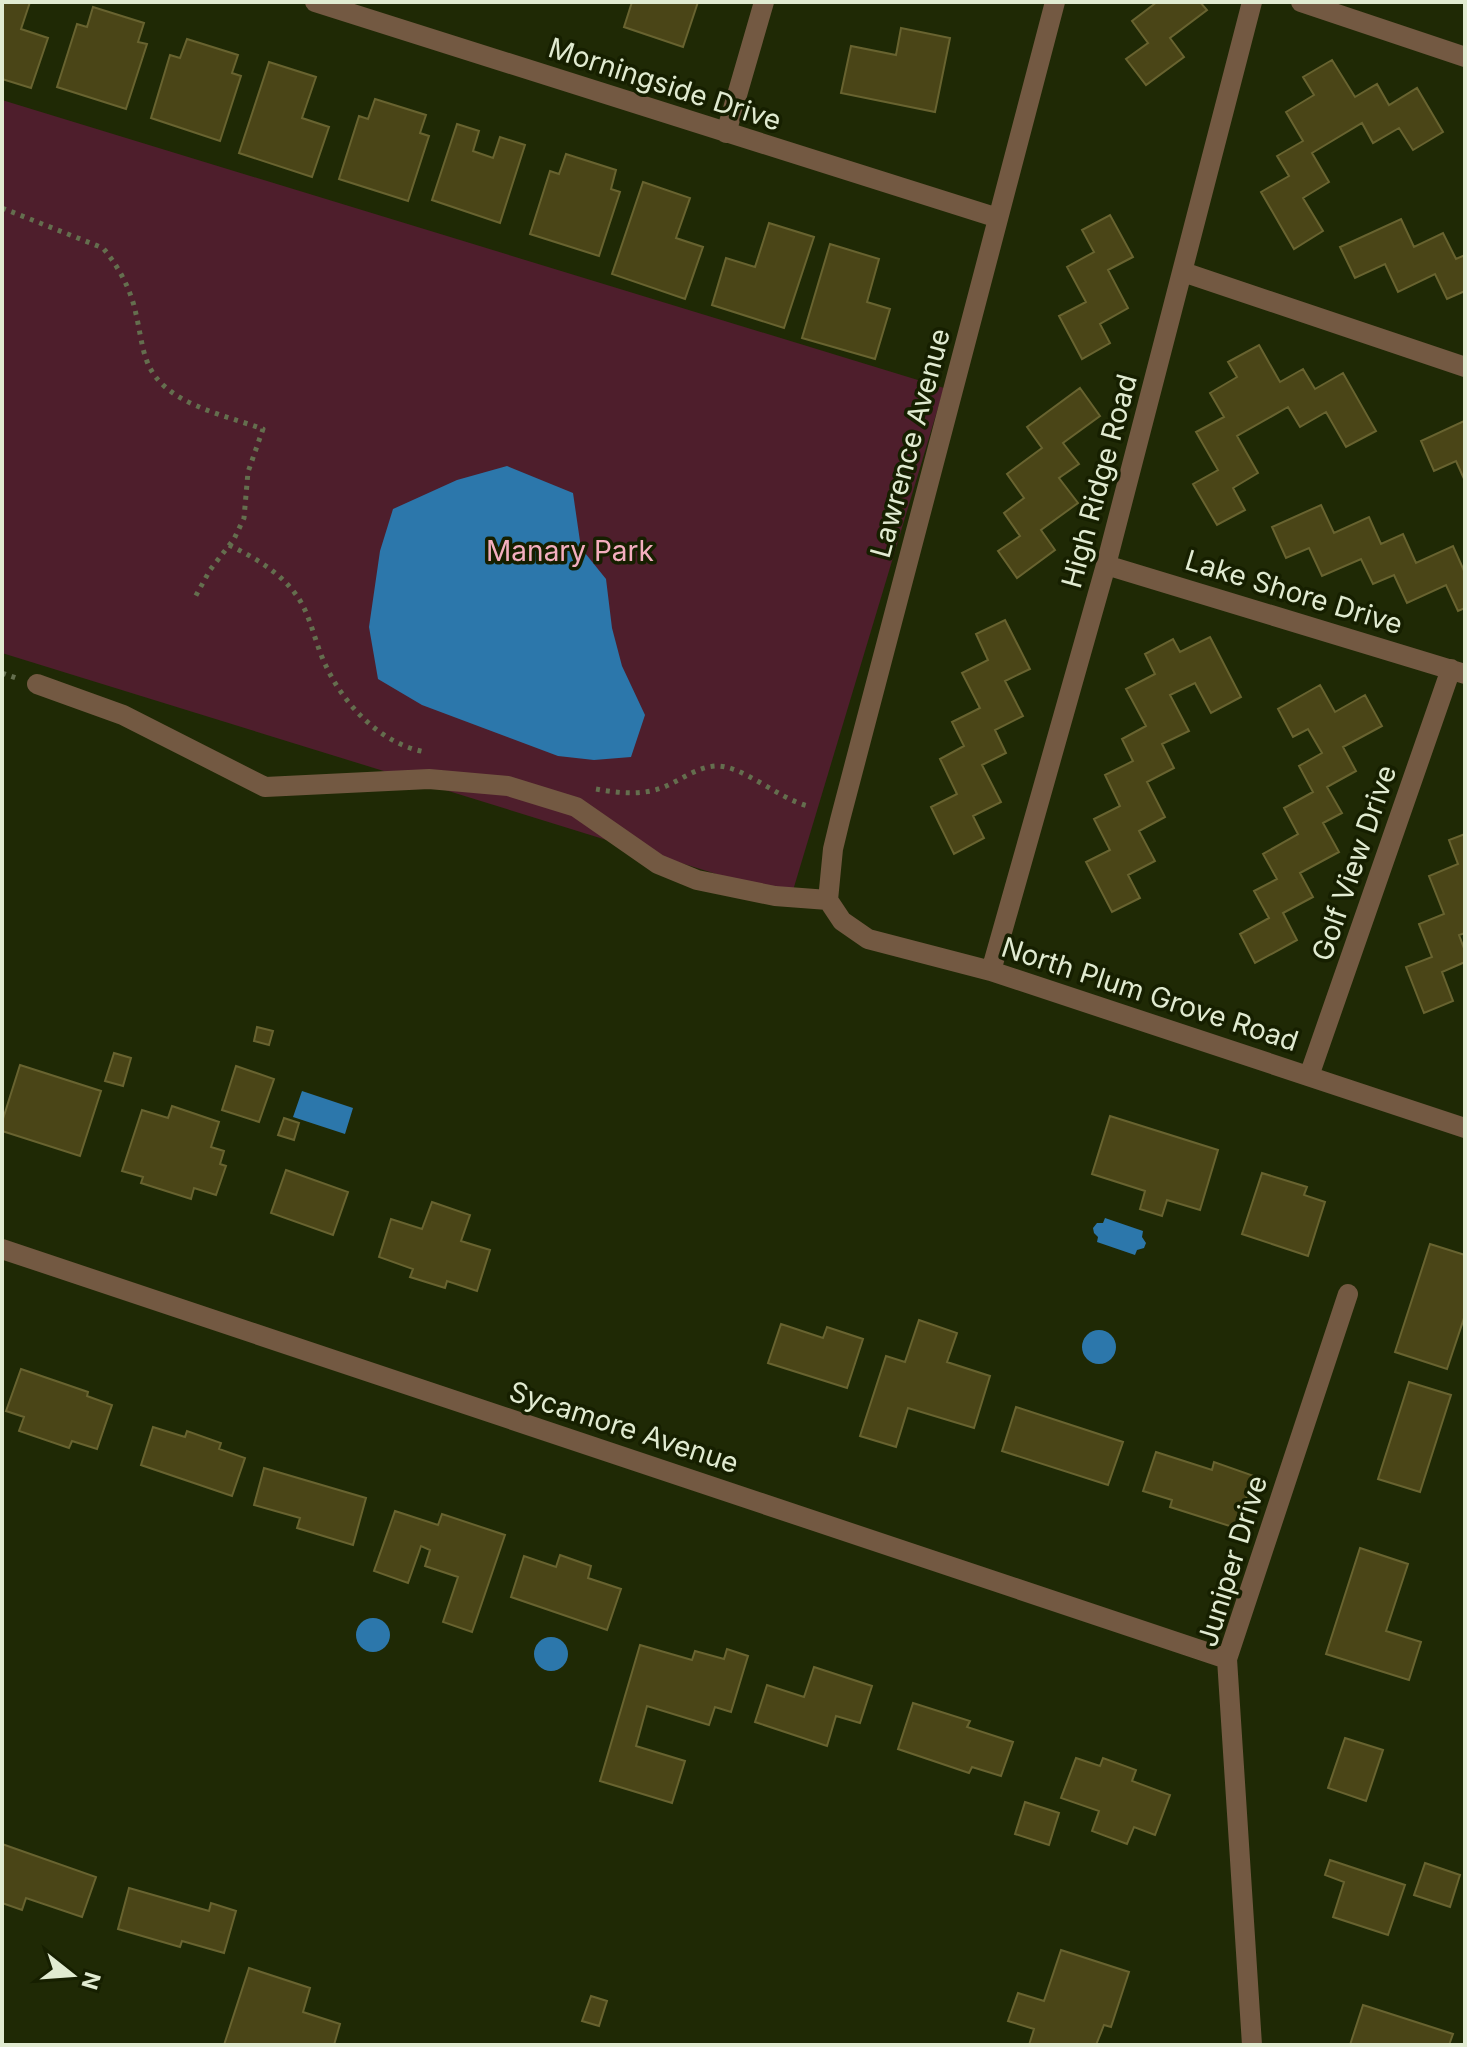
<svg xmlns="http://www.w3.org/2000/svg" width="1467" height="2047" font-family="Inter,sans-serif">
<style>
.green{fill:#4e1e2c}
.water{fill:#2c77ab}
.building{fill:#4a4517;stroke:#686330;stroke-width:2}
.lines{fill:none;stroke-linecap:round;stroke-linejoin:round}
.path{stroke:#646e4e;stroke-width:5;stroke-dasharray:4 6;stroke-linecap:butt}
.minor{stroke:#735942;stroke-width:20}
.labels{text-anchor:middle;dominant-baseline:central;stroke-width:7;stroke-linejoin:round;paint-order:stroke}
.street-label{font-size:28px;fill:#e1ebd1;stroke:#161f00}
.park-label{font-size:28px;fill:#f4aebf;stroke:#161f00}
</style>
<rect width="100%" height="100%" fill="#1f2905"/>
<path class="green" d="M 2,100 L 944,388 L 791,897 L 2,653 Z"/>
<path class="water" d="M 507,466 L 573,493 L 581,548 L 606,579 L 612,628 L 622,666 L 645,715 L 631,757 L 594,760 L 558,756 L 422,705 L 378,679 L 369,627 L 380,551 L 393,509 L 457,480 Z
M 302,1091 L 353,1108 L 345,1134 L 293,1117 Z
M 1105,1218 L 1143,1231 L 1142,1237 L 1146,1243 L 1144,1248 L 1137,1250 L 1135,1255 L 1097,1242 L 1098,1237 L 1094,1233 L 1093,1228 L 1097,1223 L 1103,1223 Z
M1082 1347a17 17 0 1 1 34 0a17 17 0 1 1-34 0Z
M356 1635a17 17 0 1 1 34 0a17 17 0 1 1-34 0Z
M534 1654a17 17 0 1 1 34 0a17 17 0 1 1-34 0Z"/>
<path class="building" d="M 2,2 L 30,2 L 21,29 L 48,38 L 31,88 L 2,79 Z
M 632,2 L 698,2 L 683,47 L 624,27 Z
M 1157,2 L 1200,2 L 1207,10 L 1170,38 L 1184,57 L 1146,85 L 1126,59 L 1148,43 L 1132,21 Z
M 93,7 L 144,23 L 138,42 L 147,44 L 126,109 L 57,87 L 77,24 L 87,27 Z
M 901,28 L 950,38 L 935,112 L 841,93 L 851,46 L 896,55 Z
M 187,39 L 238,55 L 232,73 L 241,76 L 220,141 L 151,118 L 170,55 L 180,58 Z
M 1332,60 L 1355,97 L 1377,84 L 1389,105 L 1417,88 L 1443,132 L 1413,150 L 1399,128 L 1373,143 L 1362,123 L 1312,153 L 1329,182 L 1303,198 L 1323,231 L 1294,249 L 1261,192 L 1289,176 L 1277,156 L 1303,141 L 1286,112 L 1314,95 L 1303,77 Z
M 269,62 L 316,77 L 302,118 L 329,127 L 312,177 L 239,153 Z
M 375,99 L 426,115 L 420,133 L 429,136 L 408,201 L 339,179 L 359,116 L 368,119 Z
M 457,124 L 479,131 L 473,151 L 493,158 L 500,137 L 525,145 L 500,223 L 432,200 Z
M 566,154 L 616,170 L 611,189 L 620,192 L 599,256 L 530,234 L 550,171 L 559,174 Z
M 643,182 L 690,198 L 676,238 L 703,247 L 685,299 L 612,274 Z
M 1110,215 L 1133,257 L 1108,270 L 1128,308 L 1100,324 L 1110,343 L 1082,359 L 1059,316 L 1086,302 L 1067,267 L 1094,252 L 1082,230 Z
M 1401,219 L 1414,247 L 1443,233 L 1456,259 L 1465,255 L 1465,291 L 1447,299 L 1435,274 L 1398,292 L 1385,264 L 1355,278 L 1340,247 Z
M 769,223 L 814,237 L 784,328 L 712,305 L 726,258 L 755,267 Z
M 830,244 L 879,259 L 867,302 L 890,309 L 875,359 L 802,338 Z
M 1259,345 L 1280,382 L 1303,369 L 1315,389 L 1343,373 L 1376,431 L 1346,447 L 1326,412 L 1300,427 L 1288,407 L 1237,436 L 1258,473 L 1233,488 L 1245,510 L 1217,525 L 1193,484 L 1218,470 L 1196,432 L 1224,417 L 1210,393 L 1237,377 L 1228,362 Z
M 1080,388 L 1100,416 L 1063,443 L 1079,464 L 1059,478 L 1078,503 L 1041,530 L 1055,550 L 1017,578 L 998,551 L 1020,536 L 1004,513 L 1024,498 L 1007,474 L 1042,448 L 1027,427 Z
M 1464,421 L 1465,423 L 1465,481 L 1456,461 L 1434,471 L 1421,441 Z
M 1321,505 L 1334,533 L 1369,517 L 1381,544 L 1403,534 L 1416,563 L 1453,546 L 1465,573 L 1465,608 L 1458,611 L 1446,585 L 1407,603 L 1394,575 L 1373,584 L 1361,559 L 1322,576 L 1309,548 L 1286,558 L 1272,527 Z
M 1005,620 L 1030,669 L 1005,681 L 1023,716 L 995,730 L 1006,753 L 982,765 L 1001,802 L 973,816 L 984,838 L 954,854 L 931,807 L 957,794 L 940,759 L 964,746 L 952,722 L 980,708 L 962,673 L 988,660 L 976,634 Z
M 1210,637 L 1241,697 L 1211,713 L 1195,683 L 1170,695 L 1189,731 L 1162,744 L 1174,768 L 1147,782 L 1165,817 L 1139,831 L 1155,861 L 1128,875 L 1140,898 L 1112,912 L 1086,862 L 1110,850 L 1094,819 L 1120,806 L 1105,775 L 1133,761 L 1122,739 L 1146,726 L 1126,689 L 1155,674 L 1145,654 L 1173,639 L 1180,652 Z
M 1320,685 L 1335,712 L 1365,695 L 1382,726 L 1343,747 L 1356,771 L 1327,787 L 1342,813 L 1323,823 L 1339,852 L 1300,873 L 1313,897 L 1283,913 L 1297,940 L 1255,963 L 1240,934 L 1269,918 L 1254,891 L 1277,879 L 1263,854 L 1298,834 L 1284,808 L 1313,792 L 1299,766 L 1322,753 L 1308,729 L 1293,737 L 1278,709 Z
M 1465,834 L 1465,933 L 1459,935 L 1465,951 L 1465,962 L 1442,972 L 1453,1001 L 1424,1013 L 1406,967 L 1432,957 L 1419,924 L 1444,914 L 1429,876 L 1458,864 L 1449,840 Z
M 257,1027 L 273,1031 L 269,1045 L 254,1041 Z
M 114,1053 L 131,1058 L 123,1086 L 105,1081 Z
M 20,1065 L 101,1091 L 80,1156 L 2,1131 L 2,1122 Z
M 236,1066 L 274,1079 L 259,1122 L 222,1110 Z
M 172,1106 L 219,1122 L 211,1147 L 224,1151 L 220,1164 L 226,1166 L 216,1195 L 194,1188 L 191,1199 L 141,1183 L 143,1177 L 122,1171 L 142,1110 L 168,1118 Z
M 1110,1116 L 1218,1150 L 1200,1210 L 1167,1200 L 1162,1216 L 1140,1209 L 1145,1191 L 1092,1174 Z
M 284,1118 L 299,1123 L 294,1140 L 278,1135 Z
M 286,1170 L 348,1192 L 333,1235 L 271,1213 Z
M 1262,1173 L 1307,1187 L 1304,1195 L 1325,1202 L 1308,1256 L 1242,1234 Z
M 432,1202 L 470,1215 L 461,1241 L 490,1250 L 477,1291 L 447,1281 L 445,1288 L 410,1277 L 413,1269 L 379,1257 L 391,1219 L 422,1229 Z
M 1430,1244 L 1465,1255 L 1465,1315 L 1447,1369 L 1395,1352 Z
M 919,1320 L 957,1333 L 947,1362 L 990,1376 L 974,1428 L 908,1408 L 896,1447 L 860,1436 L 886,1356 L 905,1362 Z
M 781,1324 L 823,1338 L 827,1327 L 863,1339 L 847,1388 L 768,1363 Z
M 21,1369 L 88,1392 L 87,1396 L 112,1405 L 97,1449 L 72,1441 L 69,1448 L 19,1431 L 24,1417 L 6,1411 Z
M 1409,1382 L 1451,1395 L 1420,1492 L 1378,1479 Z
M 1016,1407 L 1123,1442 L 1108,1485 L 1002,1451 Z
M 153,1427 L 185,1437 L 187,1431 L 221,1443 L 219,1449 L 245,1458 L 232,1496 L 141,1465 Z
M 1156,1452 L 1212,1470 L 1214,1462 L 1254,1476 L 1236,1528 L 1170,1507 L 1172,1500 L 1143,1491 Z
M 264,1468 L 366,1498 L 353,1545 L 297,1528 L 300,1518 L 254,1505 Z
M 395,1511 L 438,1525 L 442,1514 L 505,1535 L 472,1632 L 443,1622 L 458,1577 L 425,1566 L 430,1550 L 421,1546 L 408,1583 L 374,1571 Z
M 1360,1548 L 1408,1564 L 1386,1631 L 1421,1642 L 1409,1680 L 1326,1654 Z
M 560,1555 L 591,1566 L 588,1578 L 621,1589 L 607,1630 L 511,1597 L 524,1556 L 556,1567 Z
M 640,1645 L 692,1660 L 695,1651 L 724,1659 L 727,1649 L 748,1656 L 731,1712 L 715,1707 L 709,1725 L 647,1706 L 636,1746 L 685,1761 L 672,1803 L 600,1781 Z
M 814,1667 L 872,1686 L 860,1723 L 836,1716 L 827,1746 L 755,1722 L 767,1685 L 804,1697 Z
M 913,1703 L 970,1721 L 967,1727 L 1013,1742 L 1001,1776 L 972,1767 L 969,1773 L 898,1749 Z
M 1345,1738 L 1383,1750 L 1366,1801 L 1328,1788 Z
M 1076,1758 L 1100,1766 L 1103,1758 L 1136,1770 L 1132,1781 L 1170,1795 L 1155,1835 L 1134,1827 L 1127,1844 L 1092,1831 L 1099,1811 L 1061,1798 Z
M 1025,1802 L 1059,1813 L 1049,1845 L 1015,1834 Z
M 2,1844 L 96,1877 L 82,1917 L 26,1898 L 22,1910 L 2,1903 Z
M 1330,1860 L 1405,1885 L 1388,1935 L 1333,1917 L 1344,1882 L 1325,1875 Z
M 1425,1863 L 1460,1875 L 1450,1907 L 1414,1895 Z
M 129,1888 L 209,1911 L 211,1903 L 236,1911 L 224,1953 L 182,1941 L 180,1947 L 118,1929 Z
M 1061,1950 L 1129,1972 L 1111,2027 L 1104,2025 L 1096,2045 L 1029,2045 L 1034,2029 L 1008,2021 L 1018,1993 L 1044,2001 Z
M 249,1968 L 310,1988 L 303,2012 L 340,2024 L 334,2045 L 224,2045 Z
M 591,1996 L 607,2001 L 599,2026 L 582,2021 Z
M 1363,2005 L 1453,2034 L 1449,2045 L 1350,2045 Z"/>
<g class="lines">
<path class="path" d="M 2,208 L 103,248 C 119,267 131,290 136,314 C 144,349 142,373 176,395 C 201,411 235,419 263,429 L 248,472 L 244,518 L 234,539 L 210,570 L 194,599
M 229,545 C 253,557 277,570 294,592 C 311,613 314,642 326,666 C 344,705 382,745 426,752
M 2,673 L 16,678
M 596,789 C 618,793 642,796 664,787 C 681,780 697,767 716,766 C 742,765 779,799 808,806"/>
<path class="minor" d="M 315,2 L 998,218
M 1301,2 L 1465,57
M 726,133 L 764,2
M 1183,272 L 1465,367
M 1106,565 L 1465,674
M 37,684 L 123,715 L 265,787 L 429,779 L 508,786 L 576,807 L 658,864 L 697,880 L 775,896 L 828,900
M 828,900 L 833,849 L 840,820 L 1055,2
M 828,900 L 842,921 L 868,939 L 991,971 L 1465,1128
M 991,971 L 1106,565 L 1252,2
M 1309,1076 L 1451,669
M 2,1249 L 1227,1659
M 1252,2045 L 1227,1659 L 1348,1294"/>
</g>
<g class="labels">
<g class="street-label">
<text transform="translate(665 84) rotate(18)">Morningside Drive</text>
<text transform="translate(910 443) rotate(-75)">Lawrence Avenue</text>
<text transform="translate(1099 481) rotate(-75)">High Ridge Road</text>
<text transform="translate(1294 592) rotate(17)">Lake Shore Drive</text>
<text transform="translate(1354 863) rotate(-71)">Golf View Drive</text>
<text transform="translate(1150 994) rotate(18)">North Plum Grove Road</text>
<text transform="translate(624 1427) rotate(18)">Sycamore Avenue</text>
<text transform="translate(1232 1561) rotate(-73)">Juniper Drive</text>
</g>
<g class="park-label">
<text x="570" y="551">Manary Park</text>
</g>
</g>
<rect width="1467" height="2047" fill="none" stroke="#e1ebd1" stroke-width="8"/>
<g transform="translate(72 1975) rotate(107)" stroke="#161f00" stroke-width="6" paint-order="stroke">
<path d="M0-6L14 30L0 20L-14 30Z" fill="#e1ebd1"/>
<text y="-12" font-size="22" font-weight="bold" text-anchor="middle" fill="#e1ebd1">N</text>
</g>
</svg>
